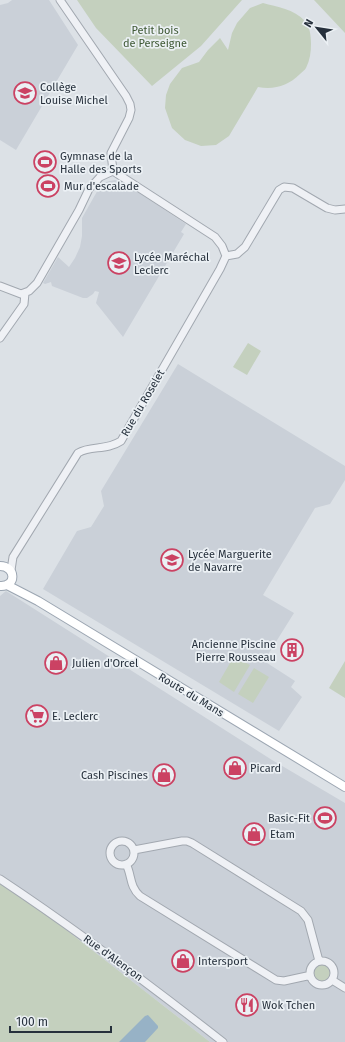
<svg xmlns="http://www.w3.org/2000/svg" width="345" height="1042" font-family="'Fira Sans',sans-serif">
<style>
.built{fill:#cad0d8}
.green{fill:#c4d0be}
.water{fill:#97b2c6}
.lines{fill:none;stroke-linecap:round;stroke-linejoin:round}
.minor-casing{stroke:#a2a8b0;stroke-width:9}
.major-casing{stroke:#9ca6b2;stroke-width:10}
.minor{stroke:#eff1f5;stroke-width:7}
.major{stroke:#fff;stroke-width:8}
.labels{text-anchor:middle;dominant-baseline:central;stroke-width:3.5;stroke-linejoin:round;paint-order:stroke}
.park-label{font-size:11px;fill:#3e5834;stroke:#ebf0f4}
.poi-label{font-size:11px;fill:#26303c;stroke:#ebf0f4;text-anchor:start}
.street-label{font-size:11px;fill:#26303c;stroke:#ebf0f4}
</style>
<rect width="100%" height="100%" fill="#dce1e6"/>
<path class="built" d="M 12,0 L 49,0 L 78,45 L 16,150 L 0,140 L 0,5 L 8,3 Z
M 115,180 L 123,182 L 186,224 L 181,232 L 184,234 L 123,337 L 96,303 L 99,292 L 95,291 L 93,294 L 87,298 L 83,298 L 52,286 L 51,282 L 45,284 L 43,283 L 58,257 L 69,267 L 75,258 L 80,247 L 82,236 L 82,218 L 99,188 L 103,183 L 110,181 Z
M 178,364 L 345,466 L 345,480 L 330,504 L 315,508 L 263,595 L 294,613 L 264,661 L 295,681 L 291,687 L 302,697 L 279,731 L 43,589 L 77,531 L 91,527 L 104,506 L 101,491 Z
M 6,591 L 272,760 L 345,803 L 345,1042 L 210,1042 L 51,918 L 0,884 L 0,596 Z"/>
<path class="green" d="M 77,0 L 242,0 L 201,46 L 152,86 L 96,28 Z
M 314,0 L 345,0 L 345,33 Z
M 263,3 C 277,7 294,9 305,21 C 310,27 311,36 311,44 C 311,52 310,60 306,68 C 305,70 302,72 300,74 C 288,86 274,90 258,87 L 229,136 L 216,145 L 201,146 L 185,140 L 172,128 L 165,108 L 166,95 L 170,84 L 182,68 L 199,62 L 208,50 L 220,38 L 228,50 L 232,33 L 237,23 L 250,8 Z
M 248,343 L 261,351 L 247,375 L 233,367 Z
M 234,656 L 250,665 L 234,692 L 219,682 Z
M 345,661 L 345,698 L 329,688 Z
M 254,668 L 269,677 L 253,703 L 238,694 Z
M 0,884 L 51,918 L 210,1042 L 0,1042 Z
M313 973a9 9 0 1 1 18 0a9 9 0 1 1-18 0Z"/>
<path class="water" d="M 148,1015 L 158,1026 L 158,1028 L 145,1042 L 119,1042 L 145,1016 Z"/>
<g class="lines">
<g class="minor-casing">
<path id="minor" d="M 60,0 L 126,96 L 130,104 L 131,110 L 129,118 L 111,153 L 113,171
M 226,256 L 237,254 L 245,247 L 279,190 L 284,187 L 293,188 L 327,208 L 335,210 L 345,209
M 0,286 L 21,294 L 29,291 L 37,283 L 79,210 L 89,189 L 100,177 L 113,171
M 0,338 L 24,304 L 25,293
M 11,570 L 13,557 L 78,453 C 91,445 106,451 121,441 L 220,269 L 226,256 L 222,246 L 215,237 L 113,171
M110 853a12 12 0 1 1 24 0a12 12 0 1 1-24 0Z
M 134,850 L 182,841 L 187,841 L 192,843 L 301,911 L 308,920 L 319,961
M 126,864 C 132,875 129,886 140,896 L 276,980 L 284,981 L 307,976 L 310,977
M 0,879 C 77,930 150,985 223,1042
M310 973a12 12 0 1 1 24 0a12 12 0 1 1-24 0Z
M 332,980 L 345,988"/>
</g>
<g class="major-casing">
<path id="major" d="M 0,566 C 16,566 17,587 0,586
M 7,585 L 38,601 L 345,787"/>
</g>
<use href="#minor" class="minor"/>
<use href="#major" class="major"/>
</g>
<defs>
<g id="school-ring" transform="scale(1.15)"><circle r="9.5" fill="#ebf0f4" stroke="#cb4263" stroke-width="1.5"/><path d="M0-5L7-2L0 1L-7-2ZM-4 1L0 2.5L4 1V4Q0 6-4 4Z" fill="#cb4263"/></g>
<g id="stadium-ring" transform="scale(1.15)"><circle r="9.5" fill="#ebf0f4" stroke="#cb4263" stroke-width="1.5"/><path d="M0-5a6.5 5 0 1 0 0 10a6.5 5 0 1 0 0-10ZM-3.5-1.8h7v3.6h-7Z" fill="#cb4263"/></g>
<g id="building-ring" transform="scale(1.15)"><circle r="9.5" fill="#ebf0f4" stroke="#cb4263" stroke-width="1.5"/><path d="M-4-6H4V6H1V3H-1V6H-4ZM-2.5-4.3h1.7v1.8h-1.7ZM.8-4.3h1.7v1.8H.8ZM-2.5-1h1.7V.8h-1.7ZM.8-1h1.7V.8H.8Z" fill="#cb4263"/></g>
<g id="shop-ring" transform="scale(1.15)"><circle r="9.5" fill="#ebf0f4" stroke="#cb4263" stroke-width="1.5"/><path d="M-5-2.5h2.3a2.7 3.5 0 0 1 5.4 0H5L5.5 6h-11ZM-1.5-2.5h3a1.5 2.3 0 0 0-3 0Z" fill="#cb4263"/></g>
<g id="supermarket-ring" transform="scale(1.15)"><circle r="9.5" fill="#ebf0f4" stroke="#cb4263" stroke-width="1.5"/><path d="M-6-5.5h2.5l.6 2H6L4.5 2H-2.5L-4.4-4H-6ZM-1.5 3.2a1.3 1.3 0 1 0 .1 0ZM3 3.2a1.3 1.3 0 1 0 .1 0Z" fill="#cb4263"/></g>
<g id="restaurant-ring" transform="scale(1.15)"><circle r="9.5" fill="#ebf0f4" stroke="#cb4263" stroke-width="1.5"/><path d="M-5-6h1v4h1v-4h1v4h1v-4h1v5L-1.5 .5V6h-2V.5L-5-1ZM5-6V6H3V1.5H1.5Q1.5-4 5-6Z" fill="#cb4263"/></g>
</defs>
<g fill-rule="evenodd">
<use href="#school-ring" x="25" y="93"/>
<use href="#stadium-ring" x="45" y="162"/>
<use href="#stadium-ring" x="48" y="186"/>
<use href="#school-ring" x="119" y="263"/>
<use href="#school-ring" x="172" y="560"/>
<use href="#building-ring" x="292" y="650"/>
<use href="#shop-ring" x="56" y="663"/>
<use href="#supermarket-ring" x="37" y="716"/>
<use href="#shop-ring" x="235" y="768"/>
<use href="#shop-ring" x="164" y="775"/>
<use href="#stadium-ring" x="325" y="818"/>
<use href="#shop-ring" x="254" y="834"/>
<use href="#shop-ring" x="183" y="961"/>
<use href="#restaurant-ring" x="247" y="1005"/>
</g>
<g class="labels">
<g class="park-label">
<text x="155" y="30">Petit bois<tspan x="155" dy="13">de Perseigne</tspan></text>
</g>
<g class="poi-label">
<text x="40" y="87">Collège<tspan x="40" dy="13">Louise Michel</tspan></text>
<text x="60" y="156">Gymnase de la<tspan x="60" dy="13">Halle des Sports</tspan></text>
<text x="64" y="186">Mur d'escalade</text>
<text x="134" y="257">Lycée Maréchal<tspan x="134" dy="13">Leclerc</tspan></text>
<text x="188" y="554">Lycée Marguerite<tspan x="188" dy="13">de Navarre</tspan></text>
<text x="276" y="644" text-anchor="end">Ancienne Piscine<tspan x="276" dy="13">Pierre Rousseau</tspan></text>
<text x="72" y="663">Julien d'Orcel</text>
<text x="52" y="716">E. Leclerc</text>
<text x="250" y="768">Picard</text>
<text x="148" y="775" text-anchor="end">Cash Piscines</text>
<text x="310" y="818" text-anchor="end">Basic-Fit</text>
<text x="270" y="834">Etam</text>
<text x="198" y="961">Intersport</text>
<text x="262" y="1005">Wok Tchen</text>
</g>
<g class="street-label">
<text transform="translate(143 403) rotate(-60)">Rue du Roselet</text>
<text transform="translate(191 695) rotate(31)">Route du Mans</text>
<text transform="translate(113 958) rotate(36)">Rue d'Alençon</text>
</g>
</g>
<g transform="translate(317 28) rotate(300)" stroke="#ebf0f4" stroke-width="3" paint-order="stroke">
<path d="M0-3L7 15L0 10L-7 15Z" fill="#26303c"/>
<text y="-6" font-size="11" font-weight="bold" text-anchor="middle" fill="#26303c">N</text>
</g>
<path d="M10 1026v6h101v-6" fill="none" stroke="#26303c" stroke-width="2"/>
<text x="16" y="1026" font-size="12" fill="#26303c" stroke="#ebf0f4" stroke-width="3" paint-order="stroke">100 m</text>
</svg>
